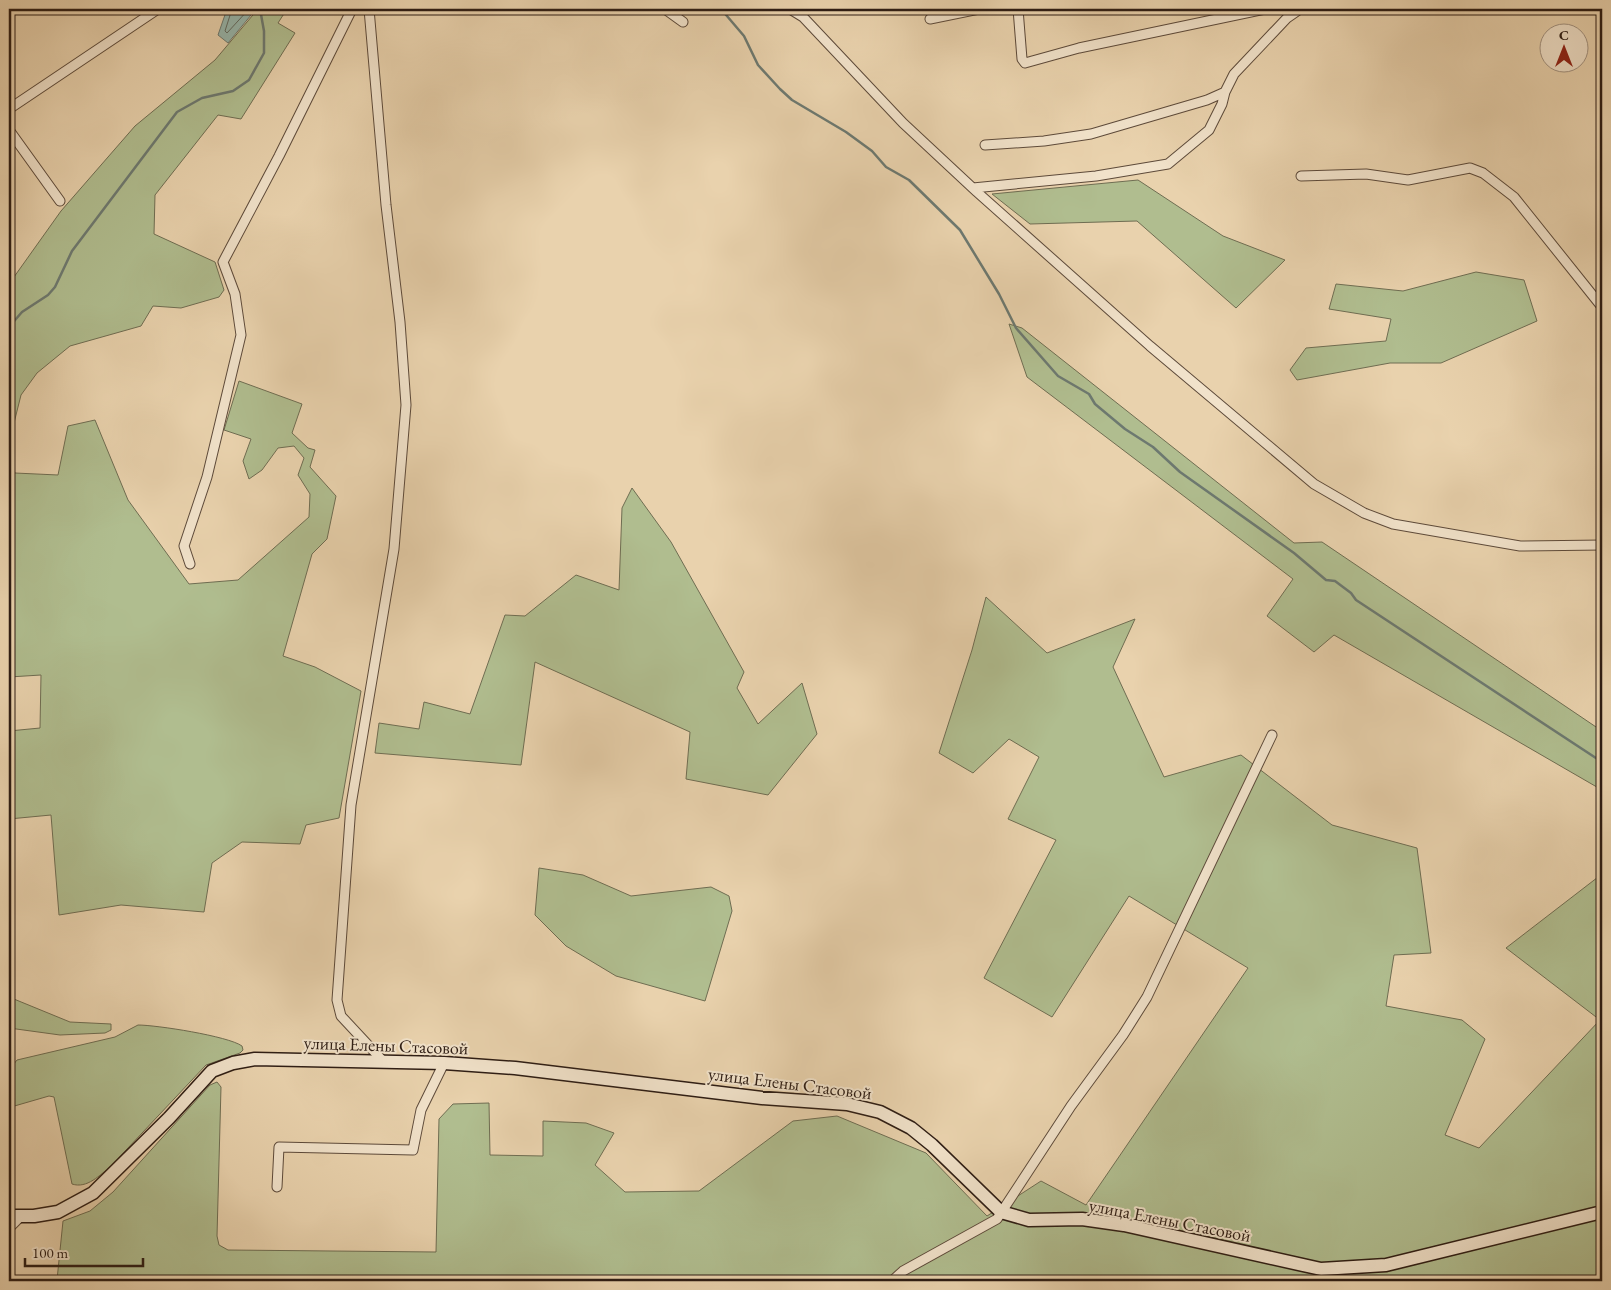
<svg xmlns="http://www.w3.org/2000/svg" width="1611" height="1290" font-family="'EB Garamond',serif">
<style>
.green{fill:#b0bd8f;stroke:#6f6d52}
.water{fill:#97b7ad;stroke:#6d7970}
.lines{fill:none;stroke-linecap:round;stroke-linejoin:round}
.shore{stroke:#626a60;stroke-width:1}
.stream{stroke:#6d7970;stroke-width:2.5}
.minor-casing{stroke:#5d4a3a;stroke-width:11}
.secondary-casing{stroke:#2e1d14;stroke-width:15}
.minor{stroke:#f1e2ca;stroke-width:9}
.secondary{stroke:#f1e2ca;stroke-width:12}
.labels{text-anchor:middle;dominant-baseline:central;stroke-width:4;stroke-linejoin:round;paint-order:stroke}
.street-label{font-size:18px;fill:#2e1d14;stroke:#f1e2ca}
</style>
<rect width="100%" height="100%" fill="#e9d2ad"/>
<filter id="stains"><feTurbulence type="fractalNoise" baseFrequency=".004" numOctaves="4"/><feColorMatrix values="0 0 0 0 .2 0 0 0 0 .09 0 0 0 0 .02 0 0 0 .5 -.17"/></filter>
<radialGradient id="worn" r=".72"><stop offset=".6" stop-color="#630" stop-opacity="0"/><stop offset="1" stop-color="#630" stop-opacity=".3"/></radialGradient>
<path class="green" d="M 258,9 L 287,9 L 278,23 L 295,33 L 241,119 L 218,115 L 155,195 L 154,234 L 215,262 L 224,290 L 219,297 L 181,308 L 153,306 L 141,326 L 70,346 L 37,373 L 21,395 L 9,443 L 9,284 L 61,211 L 135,126 L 215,60 Z
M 1138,180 L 1223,236 L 1285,260 L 1236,308 L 1137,221 L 1030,224 L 992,194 Z
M 1476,272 L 1524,280 L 1537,321 L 1441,363 L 1390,363 L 1297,380 L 1290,370 L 1306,348 L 1386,341 L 1391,319 L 1329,309 L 1336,284 L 1403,291 Z
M 1009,324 L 1022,328 L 1294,543 L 1322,542 L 1602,731 L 1602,790 L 1334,635 L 1314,652 L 1267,616 L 1293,579 L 1027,377 Z
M 239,381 L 302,404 L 292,433 L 308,448 L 315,450 L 310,467 L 336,496 L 327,539 L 312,554 L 283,656 L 315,667 L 361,691 L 339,818 L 306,825 L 300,844 L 242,842 L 212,863 L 204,912 L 121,905 L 59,915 L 51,815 L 9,819 L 9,731 L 40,728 L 41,675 L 9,677 L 9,462 L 15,473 L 58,475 L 68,426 L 95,420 L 128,500 L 189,584 L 238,580 L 309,517 L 310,494 L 298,475 L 304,458 L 294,446 L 278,448 L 262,470 L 249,479 L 243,461 L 251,439 L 224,430 Z
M 632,488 L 671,542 L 744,672 L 737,688 L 758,724 L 802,683 L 817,734 L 768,795 L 686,779 L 690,732 L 535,662 L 521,765 L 375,753 L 379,723 L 419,729 L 424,702 L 470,714 L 505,615 L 525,616 L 576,575 L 619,590 L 622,508 Z
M 986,597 L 1047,653 L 1135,619 L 1113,667 L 1164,777 L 1241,755 L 1332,825 L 1417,848 L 1431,953 L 1394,955 L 1386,1006 L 1462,1020 L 1485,1039 L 1445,1135 L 1479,1148 L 1600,1020 L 1506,948 L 1602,874 L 1602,1281 L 52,1281 L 57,1280 L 63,1221 L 90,1211 L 113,1192 L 210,1085 L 217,1082 L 221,1087 L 217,1236 L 219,1245 L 228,1250 L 436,1252 L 439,1119 L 453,1104 L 489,1103 L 490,1155 L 543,1156 L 543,1121 L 586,1123 L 614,1133 L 595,1165 L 625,1192 L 699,1191 L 793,1121 L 837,1116 L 926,1153 L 987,1216 L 1041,1181 L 1086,1205 L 1248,968 L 1129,896 L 1052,1017 L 984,978 L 1056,840 L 1008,819 L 1039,757 L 1009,739 L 973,773 L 939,753 L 972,650 Z
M 539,868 L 583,875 L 631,896 L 711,887 L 729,896 L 732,911 L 705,1001 L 616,976 L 566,946 L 535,915 Z
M 9,997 L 70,1022 L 111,1024 L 111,1030 L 105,1033 L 60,1035 L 9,1028 Z
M 138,1025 C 156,1025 228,1036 242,1046 L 243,1050 L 240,1053 L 206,1065 L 111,1166 C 100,1175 87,1189 72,1184 L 54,1097 L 49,1096 L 11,1107 L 9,1105 L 9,1070 L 17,1060 L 115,1037 Z"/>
<path class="water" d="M 227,9 L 256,9 L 228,43 L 218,35 Z"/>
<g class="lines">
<path class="shore" d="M 232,9 L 225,31 L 227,33 L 249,9"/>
<path class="stream" d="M 721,9 L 744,36 L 758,65 L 780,89 L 792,100 L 846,132 L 872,151 L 886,167 L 909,180 L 960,230 L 999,294 L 1016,328 L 1058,376 L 1089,394 L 1095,404 L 1125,429 L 1153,447 L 1180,472 L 1294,553 L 1326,580 L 1335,581 L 1351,593 L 1356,600 L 1602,762
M 9,327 L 22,312 L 48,295 L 55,287 L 72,251 L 177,112 L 202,98 L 233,91 L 249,80 L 264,53 L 264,31 L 260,9"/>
<g class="minor-casing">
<path id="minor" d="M 369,9 L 386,205 L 400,322 L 406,405 L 394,549 L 351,805 L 337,1000 L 341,1016 L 382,1060
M 665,9 L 683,22
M 790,9 L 803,17 L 903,123 L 977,192 L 1150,346 L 1314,484 L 1364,513 L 1393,524 L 1520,546 L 1602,545
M 1018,9 L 1022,59 L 1025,63 L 1079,48 L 1265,9
M 930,19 L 979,9
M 9,109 L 158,9
M 9,130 L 60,201
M 985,145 L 1044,141 L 1091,134 L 1207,100 L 1225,92
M 1301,176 L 1366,174 L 1408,180 L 1470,168 L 1483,173 L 1514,197 L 1602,307
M 973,188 L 1096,176 L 1168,164 L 1209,130 L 1222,104 L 1225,92 L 1234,74 L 1287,18 L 1300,9
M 190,564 L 184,546 L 207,477 L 241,335 L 235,294 L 223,262 L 279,156 L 352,9
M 277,1187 L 279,1147 L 413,1150 L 421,1110 L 444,1063
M 9,1228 L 21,1216
M 892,1281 L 903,1271 L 997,1219 L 1071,1106 L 1123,1035 L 1147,997 L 1272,735"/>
</g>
<g class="secondary-casing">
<path id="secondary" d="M 9,1216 L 34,1216 L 58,1212 L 93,1193 L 169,1118 L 212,1071 L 233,1063 L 255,1059 L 444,1063 L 515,1068 L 762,1098 L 847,1104 L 880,1112 L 911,1128 L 932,1145 L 1001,1212 L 1029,1220 L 1082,1219 L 1124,1225 L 1321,1269 L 1386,1265 L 1602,1212"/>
</g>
<use href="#minor" class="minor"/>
<use href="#secondary" class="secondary"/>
</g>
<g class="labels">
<g class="street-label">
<text transform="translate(386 1045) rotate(2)">улица Елены Стасовой</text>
<text transform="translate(790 1083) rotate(7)">улица Елены Стасовой</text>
<text transform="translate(1170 1220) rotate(11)">улица Елены Стасовой</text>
</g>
</g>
<rect width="1611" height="1290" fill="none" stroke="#e9d2ad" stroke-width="30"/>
<rect x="10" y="10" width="1591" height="1270" fill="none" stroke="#2e1d14" stroke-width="2.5"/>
<rect x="15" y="15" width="1581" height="1260" fill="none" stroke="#2e1d14"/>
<g transform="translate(1564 48)"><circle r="24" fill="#f1e2ca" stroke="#a39381"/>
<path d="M0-4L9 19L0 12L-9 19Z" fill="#8f2418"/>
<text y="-8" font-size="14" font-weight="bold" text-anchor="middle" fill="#2e1d14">С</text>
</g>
<path d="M25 1258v8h118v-8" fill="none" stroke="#2e1d14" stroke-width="2.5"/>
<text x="32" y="1258" font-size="15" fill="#2e1d14" stroke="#f1e2ca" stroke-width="4" paint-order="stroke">100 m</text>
<rect width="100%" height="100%" filter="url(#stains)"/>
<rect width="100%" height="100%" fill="url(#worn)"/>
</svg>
